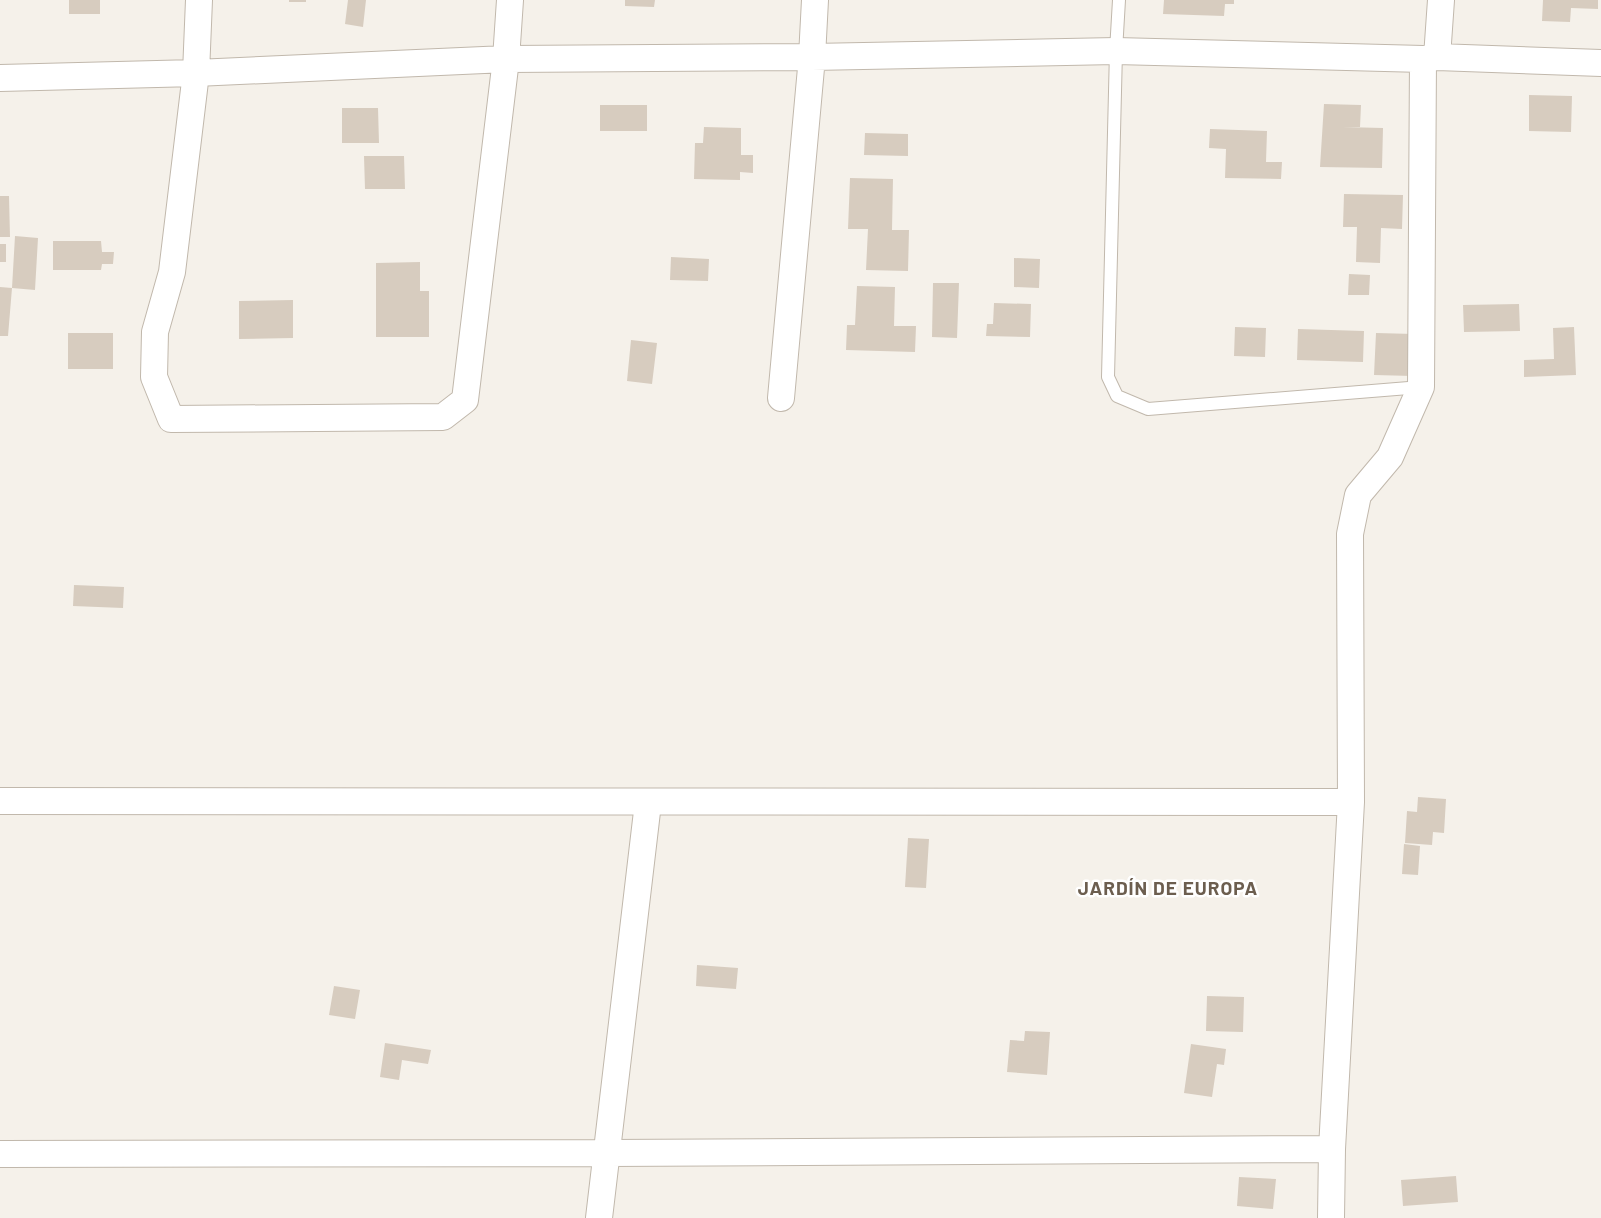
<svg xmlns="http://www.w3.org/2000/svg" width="1601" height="1218" font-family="Barlow,sans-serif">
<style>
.building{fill:#d7ccbf}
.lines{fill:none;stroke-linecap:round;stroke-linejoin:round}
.lane-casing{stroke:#c1b8ac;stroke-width:14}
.street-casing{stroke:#c1b8ac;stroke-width:28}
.lane{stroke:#fff;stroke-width:12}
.street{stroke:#fff;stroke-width:26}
.labels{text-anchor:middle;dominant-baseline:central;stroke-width:5;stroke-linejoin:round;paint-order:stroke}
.district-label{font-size:19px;font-weight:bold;letter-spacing:1px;fill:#6c5e4f;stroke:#fff}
</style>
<rect width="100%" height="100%" fill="#f5f1ea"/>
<path class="building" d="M 69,0 L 100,0 L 100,14 L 69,14 Z
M 289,0 L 306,0 L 306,2 L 289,2 Z
M 348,0 L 366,0 L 363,27 L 345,24 Z
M 625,0 L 655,0 L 654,7 L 625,6 Z
M 1164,0 L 1234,0 L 1234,4 L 1225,4 L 1224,16 L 1163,14 Z
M 1543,0 L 1598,0 L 1598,9 L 1571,8 L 1570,22 L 1542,21 Z
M 1529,95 L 1572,96 L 1571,132 L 1529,131 Z
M 1324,104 L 1361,105 L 1360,127 L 1343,127 L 1383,128 L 1382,168 L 1320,167 Z
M 600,105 L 647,105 L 647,131 L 600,131 Z
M 342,108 L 378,108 L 379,143 L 342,143 Z
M 704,127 L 741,128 L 741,155 L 753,155 L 753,173 L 740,172 L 740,180 L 694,179 L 695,143 L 703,143 Z
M 1210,129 L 1267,131 L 1266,162 L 1282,162 L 1281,179 L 1225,178 L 1226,149 L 1209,148 Z
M 865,133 L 908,134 L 908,156 L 864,155 Z
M 364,156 L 404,156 L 405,189 L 365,189 Z
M 850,178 L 893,179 L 892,230 L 909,230 L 908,271 L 866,270 L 868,229 L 848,229 Z
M 1344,194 L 1403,195 L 1402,229 L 1381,228 L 1380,263 L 1356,262 L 1357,227 L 1343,227 Z
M 0,196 L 9,196 L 10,237 L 0,237 Z
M 15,236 L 38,238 L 35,290 L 12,288 Z
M 53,241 L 101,241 L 102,252 L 114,252 L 113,264 L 102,264 L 101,270 L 53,270 Z
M 0,244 L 6,244 L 6,262 L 0,262 Z
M 671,257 L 709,259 L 708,281 L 670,280 Z
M 1014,258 L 1040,259 L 1039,288 L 1014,287 Z
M 420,262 L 420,291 L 429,291 L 429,337 L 376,337 L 376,263 Z
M 1349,274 L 1370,275 L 1369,295 L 1348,295 Z
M 933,283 L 959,283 L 957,338 L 932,337 Z
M 857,286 L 895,287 L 894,326 L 916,326 L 915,352 L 846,350 L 847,325 L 855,325 Z
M 0,287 L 12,288 L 8,336 L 0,336 Z
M 293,300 L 293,338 L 239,339 L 239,301 Z
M 994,303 L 1031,304 L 1030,337 L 986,336 L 987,324 L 993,324 Z
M 1519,304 L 1520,331 L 1464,332 L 1463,305 Z
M 1235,327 L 1266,328 L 1265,357 L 1234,356 Z
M 1574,327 L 1576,375 L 1524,377 L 1524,360 L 1554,359 L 1553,328 Z
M 1298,329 L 1364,331 L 1363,362 L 1297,360 Z
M 68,333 L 113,333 L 113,369 L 68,369 Z
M 1376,333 L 1414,334 L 1413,376 L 1374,375 Z
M 631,340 L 657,343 L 652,384 L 627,381 Z
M 74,585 L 124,587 L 123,608 L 73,606 Z
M 1418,797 L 1446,799 L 1444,833 L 1433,832 L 1432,845 L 1405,843 L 1407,811 L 1417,812 Z
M 908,838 L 929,839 L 926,888 L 905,887 Z
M 1404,844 L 1420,846 L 1418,875 L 1402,874 Z
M 697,965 L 738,968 L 736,989 L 696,986 Z
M 334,986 L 360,990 L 355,1019 L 329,1015 Z
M 1207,996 L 1244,997 L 1243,1032 L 1206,1031 Z
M 1025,1031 L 1050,1032 L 1047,1075 L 1007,1072 L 1010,1040 L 1024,1041 Z
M 385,1043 L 431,1050 L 428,1064 L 402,1060 L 399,1080 L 380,1077 Z
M 1191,1044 L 1226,1049 L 1224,1065 L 1217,1064 L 1212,1097 L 1184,1093 Z
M 1456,1176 L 1458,1202 L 1403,1206 L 1401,1180 Z
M 1239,1177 L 1276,1179 L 1273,1209 L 1237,1206 Z"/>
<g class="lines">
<g class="lane-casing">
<path id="lane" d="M 1119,0 L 1116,51 L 1108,377 L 1117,396 L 1148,409 L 1421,387"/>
</g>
<g class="street-casing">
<path id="street" d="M 199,0 L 196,73 L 172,272 L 155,332 L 154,377 L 171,419 L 443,417 L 465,400 L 506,59 L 510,0
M 1437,57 L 1441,0
M 0,78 L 196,73 L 506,59 L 812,57 L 1116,51 L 1423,59 L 1437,57 L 1601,63
M 781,398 L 812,57 L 815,0
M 0,801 L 1351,802 L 1332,1149 L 1331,1218
M 1351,802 L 1350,534 L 1358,495 L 1390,457 L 1421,387 L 1423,59
M 0,1154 L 607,1153 L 1332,1149
M 599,1218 L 648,803"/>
</g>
<use href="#lane" class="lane"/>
<use href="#street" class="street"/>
</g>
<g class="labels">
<g class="district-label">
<text x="1168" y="887">JARDÍN DE EUROPA</text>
</g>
</g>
</svg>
